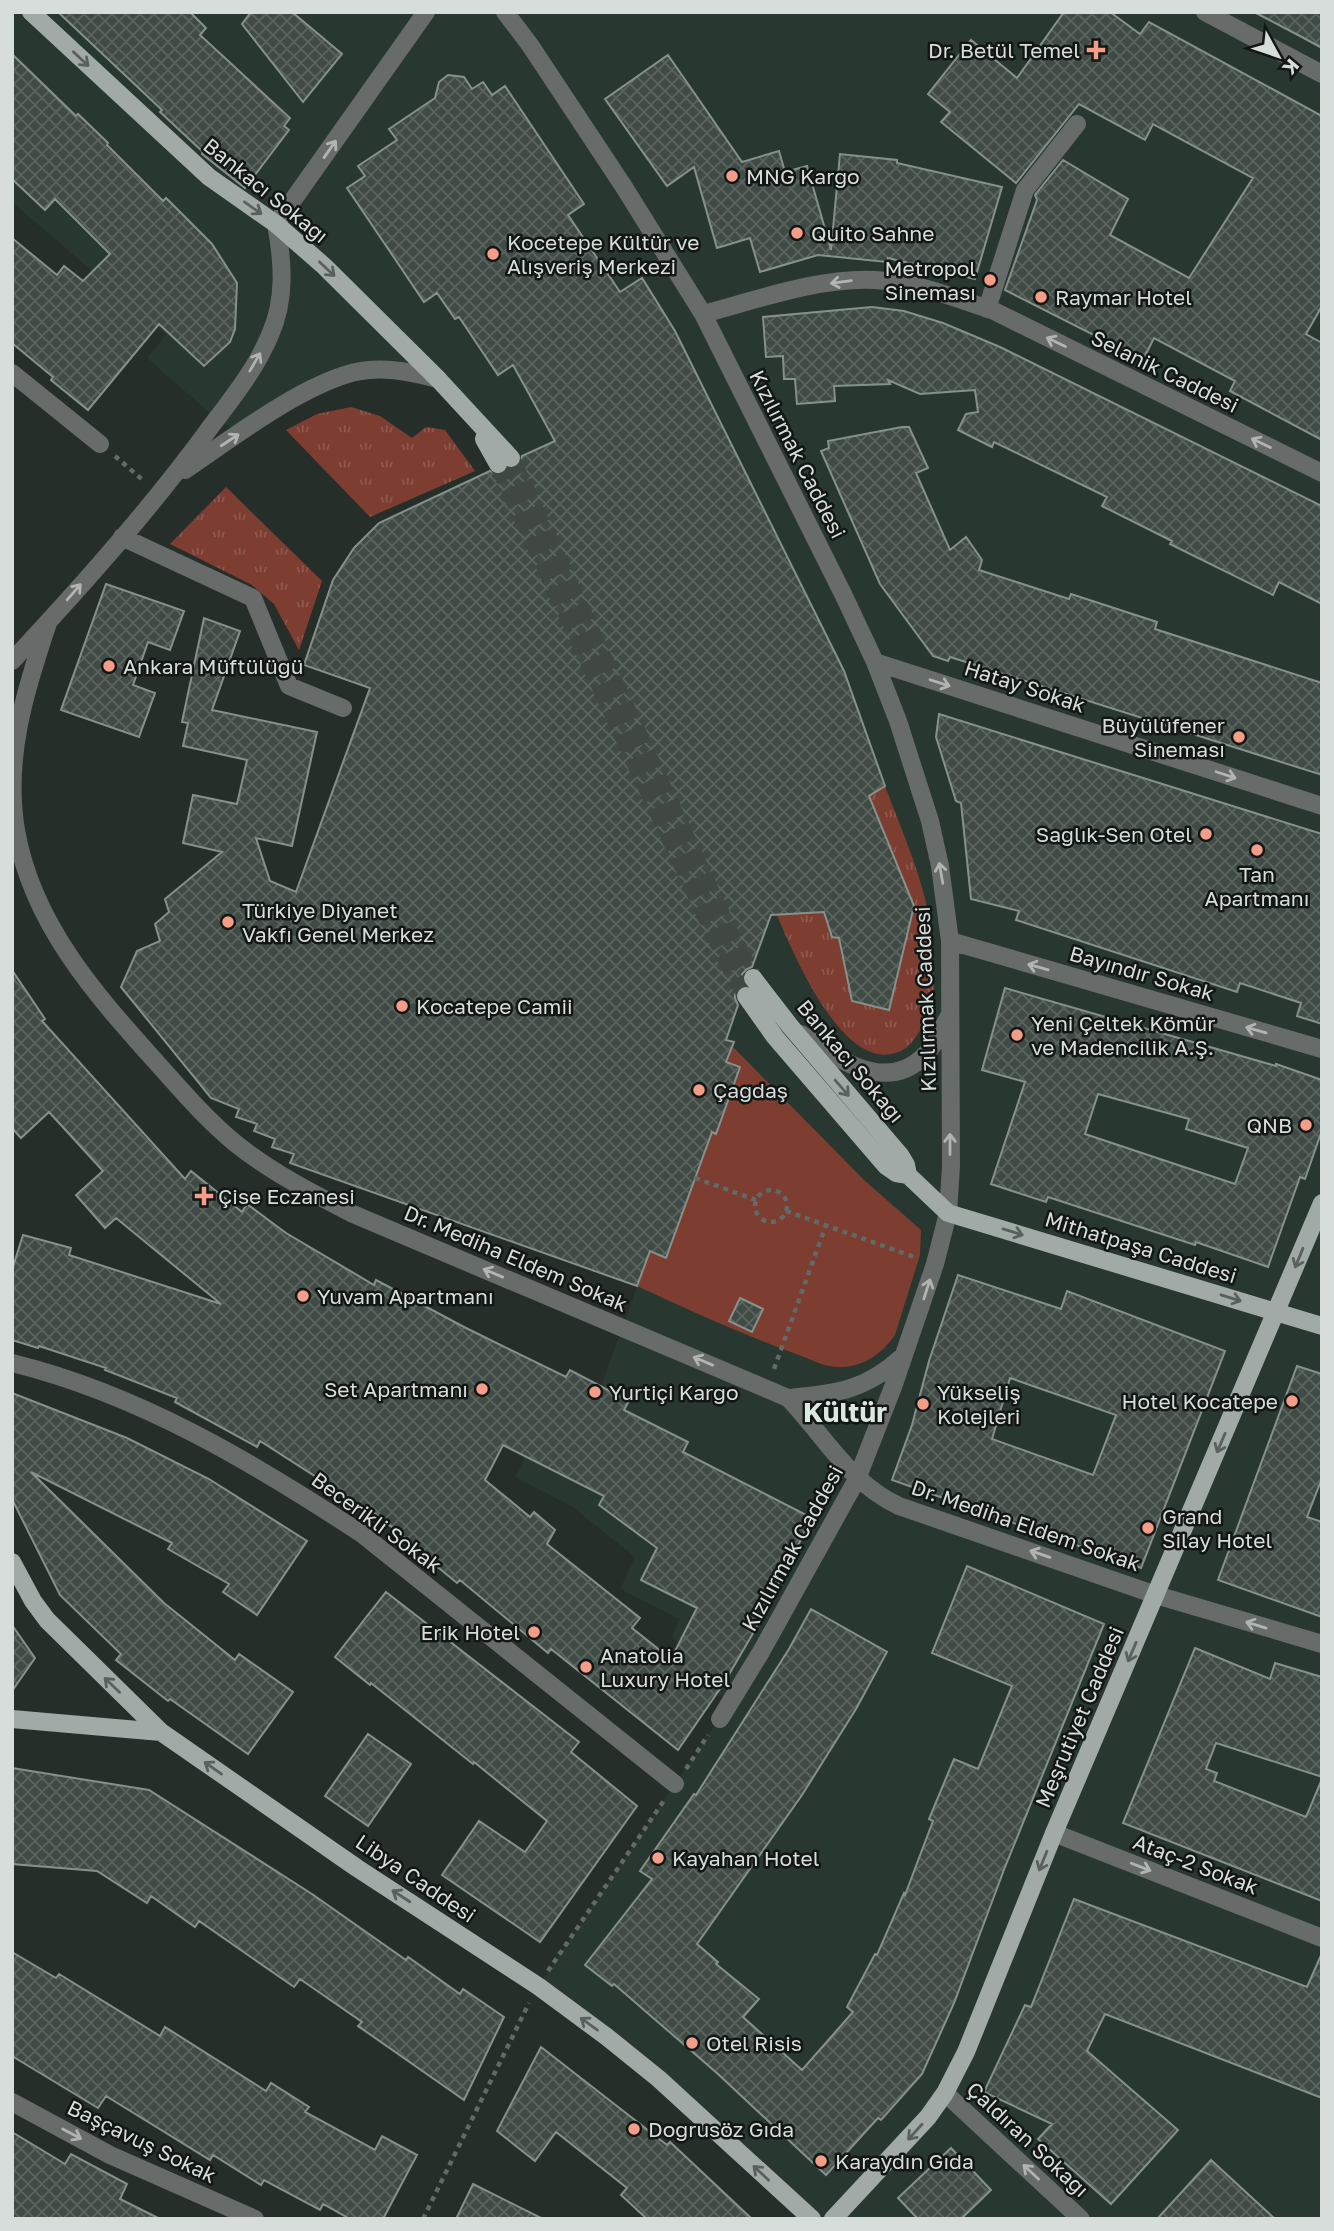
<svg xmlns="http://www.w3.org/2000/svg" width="1334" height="2231" font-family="'Golos Text',sans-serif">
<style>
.built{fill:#283730}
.grass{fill:url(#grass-tufts)}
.park{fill:#7d3e31}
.building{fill:url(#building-cross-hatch);stroke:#86918c;stroke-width:2;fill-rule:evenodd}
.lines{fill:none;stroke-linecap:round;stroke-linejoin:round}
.major-tunnel{stroke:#414844;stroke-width:18;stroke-dasharray:18 9;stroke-linecap:butt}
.path{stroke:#626966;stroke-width:4.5;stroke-dasharray:5 5;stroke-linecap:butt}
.minor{stroke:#676b69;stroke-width:18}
.major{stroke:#a1aaa6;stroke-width:18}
.oneway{stroke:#5a605d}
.oneway2{stroke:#b0b5b2}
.poi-dot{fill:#f49e8a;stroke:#121614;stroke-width:2.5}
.labels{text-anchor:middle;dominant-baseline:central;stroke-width:5;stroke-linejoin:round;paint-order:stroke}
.poi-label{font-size:21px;fill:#d7ddda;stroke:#121614;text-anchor:start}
.street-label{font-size:21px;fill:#d7ddda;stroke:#121614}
.district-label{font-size:28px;font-weight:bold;fill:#dce8e2;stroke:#121614}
</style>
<defs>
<pattern id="grass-tufts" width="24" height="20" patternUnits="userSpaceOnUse" patternTransform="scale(1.75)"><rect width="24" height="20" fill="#7d3e31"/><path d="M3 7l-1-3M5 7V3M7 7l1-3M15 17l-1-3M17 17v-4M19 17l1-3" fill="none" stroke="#8f594e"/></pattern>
<pattern id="building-cross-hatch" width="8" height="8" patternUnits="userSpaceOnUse" patternTransform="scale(1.75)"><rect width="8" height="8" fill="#414b46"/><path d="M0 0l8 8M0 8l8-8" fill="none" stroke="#5c6460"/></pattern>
</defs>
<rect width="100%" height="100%" fill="#262e2a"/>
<path class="built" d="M 12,12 L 1322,12 L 1322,2219 L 812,2219 L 538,1986 L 728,1706 L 672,1636 L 680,1619 L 620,1589 L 635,1557 L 571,1506 L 515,1477 L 570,1370 L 601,1386 L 650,1251 L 666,1257 L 712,1132 L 716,1134 L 740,1067 L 727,1062 L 733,1043 L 726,1040 L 743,992 L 718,942 L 498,464 L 484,439 L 438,379 L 366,370 L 241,433 L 217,419 L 147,358 L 166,335 L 12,202 Z"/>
<path class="grass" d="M 351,407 L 380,416 L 412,438 L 426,427 L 445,430 L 475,471 L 370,517 L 286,430 L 317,414 Z
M 226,487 L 322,581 L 299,650 L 274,604 L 252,585 L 170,544 Z
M 885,786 C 900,826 918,866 927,907 C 933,935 935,974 933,1003 C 932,1013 915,1041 906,1048 C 846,1087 790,946 774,908 L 783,904 L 788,914 L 824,912 L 832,937 L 839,938 L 841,956 L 852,965 L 848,980 L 852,1001 L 889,1010 L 914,906 L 869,796 Z"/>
<path class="park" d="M 732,1046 L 864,1180 L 921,1230 L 920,1255 L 895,1335 C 881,1355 862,1368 837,1367 C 824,1367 808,1358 796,1354 C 741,1334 689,1310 637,1286 L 650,1251 L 666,1257 L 712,1132 L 716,1134 L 740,1067 L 727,1062 Z"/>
<path class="building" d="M 58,12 L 190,12 L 206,28 L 200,35 L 290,118 L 284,126 L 289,130 L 245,188 L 202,154 L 203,152 L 160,112 L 162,110 Z
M 251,12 L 292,12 L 342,54 L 303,102 L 242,24 Z
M 1064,12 L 1110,12 L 1140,34 L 1149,22 L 1322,116 L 1322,306 L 1306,334 L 1322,343 L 1322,440 L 1230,391 L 1235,381 L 1154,338 L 1143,360 L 1005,290 L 1037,200 L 1035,195 L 1063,160 L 1128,199 L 1110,235 L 1189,278 L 1253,178 L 1153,124 L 1145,140 L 1079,104 L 1016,183 L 941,122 L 950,112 L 928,94 L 971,40 L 1017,78 Z
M 1254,12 L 1322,12 L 1322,48 L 1300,36 Z
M 12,54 L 76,116 L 78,114 L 108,143 L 107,145 L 163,201 L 166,198 L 212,244 L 237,283 L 235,329 L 230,342 L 204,366 L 159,324 L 88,410 L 51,380 L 53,377 L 12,343 L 12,238 L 57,275 L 64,266 L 83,281 L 110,254 L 55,199 L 45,210 L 12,179 Z
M 668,55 L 742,162 L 779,151 L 785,172 L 807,166 L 831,250 L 840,154 L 897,160 L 897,163 L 1002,187 L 975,279 L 888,258 L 887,262 L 818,255 L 760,272 L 750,238 L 717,248 L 694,167 L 667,186 L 605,99 Z
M 448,75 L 464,77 L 472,89 L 483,82 L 492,95 L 505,86 L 584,204 L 568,215 L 620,292 L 642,278 L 675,331 L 844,671 L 885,786 L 869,796 L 914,906 L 889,1010 L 852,1001 L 839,938 L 832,937 L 824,912 L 771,915 L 752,967 L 747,969 L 742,974 L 744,985 L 735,992 L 735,998 L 738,1005 L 726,1040 L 734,1042 L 726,1062 L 740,1067 L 716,1134 L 712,1132 L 666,1258 L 650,1251 L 637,1286 L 290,1163 L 294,1154 L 272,1147 L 275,1139 L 254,1131 L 257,1124 L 236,1117 L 239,1109 L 211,1098 L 121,987 L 137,951 L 160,941 L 155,924 L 169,912 L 165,899 L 222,852 L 183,843 L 193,795 L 237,804 L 247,760 L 183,746 L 188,723 L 182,722 L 204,618 L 240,631 L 212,710 L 317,732 L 292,846 L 256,838 L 270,881 L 296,892 L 370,688 L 304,665 L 333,580 L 354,548 L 379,523 L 490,471 L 497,475 L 503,474 L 508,469 L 519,466 L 522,456 L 555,441 L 513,365 L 498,375 L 459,317 L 455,319 L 437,293 L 424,302 L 347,188 L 365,176 L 358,166 L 397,140 L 389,129 L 435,98 L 439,82 Z
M 872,307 L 904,311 L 943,323 L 1000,347 L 1322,506 L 1322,604 L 1279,582 L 1273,595 L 1170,544 L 1172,541 L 1102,506 L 1107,497 L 994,442 L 992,447 L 958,430 L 966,414 L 978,412 L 975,390 L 920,394 L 888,380 L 890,384 L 834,386 L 835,401 L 797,404 L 795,379 L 784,379 L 783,356 L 766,357 L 763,317 Z
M 902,427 L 909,427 L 928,468 L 916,473 L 950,550 L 966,537 L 982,560 L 979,570 L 1069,599 L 1071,594 L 1157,622 L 1155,629 L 1322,683 L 1322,775 L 950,657 L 948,661 L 933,656 L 880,584 L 821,451 L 829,448 L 828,441 Z
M 106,584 L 184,611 L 170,650 L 148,642 L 133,685 L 155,693 L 139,737 L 61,710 Z
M 939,714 L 1322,834 L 1322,1024 L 1297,1016 L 1301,1003 L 1240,983 L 1237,992 L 1016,920 L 1019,911 L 971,899 L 961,803 L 956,801 L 936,737 Z
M 12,970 L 45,1019 L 42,1021 L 185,1179 L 191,1171 L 242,1212 L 247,1204 L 286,1233 L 374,1285 L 376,1280 L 464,1327 L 566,1377 L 570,1370 L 629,1401 L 624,1410 L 688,1442 L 683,1452 L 812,1518 L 752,1635 L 724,1683 L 678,1750 L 551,1649 L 548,1653 L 460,1580 L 457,1583 L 423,1555 L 424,1553 L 368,1508 L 365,1513 L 327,1484 L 260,1441 L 257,1447 L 175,1402 L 177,1398 L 105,1370 L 106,1368 L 39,1346 L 38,1348 L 12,1340 L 12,1270 L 23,1235 L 71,1248 L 69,1255 L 221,1304 L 116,1218 L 105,1228 L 76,1195 L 103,1171 L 49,1112 L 21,1138 L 12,1128 ZM 503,1445 L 604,1496 L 599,1505 L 657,1548 L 641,1580 L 697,1608 L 671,1659 L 632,1628 L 640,1618 L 547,1544 L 555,1530 L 534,1512 L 530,1517 L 485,1480 Z
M 1005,988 L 1276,1066 L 1276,1064 L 1322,1080 L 1322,1130 L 1305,1179 L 1300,1177 L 1268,1267 L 1196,1242 L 1195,1245 L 1048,1197 L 1046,1202 L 991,1184 L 1025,1082 L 982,1070 ZM 1098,1094 L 1189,1119 L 1186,1129 L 1248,1148 L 1235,1184 L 1085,1134 Z
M 958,1275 L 1061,1309 L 1067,1291 L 1225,1351 L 1141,1568 L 892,1480 L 912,1425 L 929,1361 ZM 1010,1378 L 1116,1415 L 1093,1475 L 992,1439 Z
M 740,1298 L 763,1309 L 752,1332 L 729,1321 Z
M 1297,1366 L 1322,1374 L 1322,1478 L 1307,1517 L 1322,1522 L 1322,1617 L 1218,1580 Z
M 12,1393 L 127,1438 L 209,1479 L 307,1541 L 257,1615 L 223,1592 L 229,1584 L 168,1549 L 172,1543 L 31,1472 L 164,1603 L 235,1660 L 239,1654 L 293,1692 L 248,1754 L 170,1699 L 168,1701 L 116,1660 L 121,1654 L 60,1595 L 12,1499 Z
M 967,1566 L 1104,1624 L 1005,1867 L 954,2003 L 922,2074 L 881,2120 L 878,2118 L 826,2175 L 718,2074 L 614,1984 L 612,1986 L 585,1965 L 652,1879 L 640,1871 L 694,1794 L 696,1795 L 789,1649 L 811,1609 L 887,1652 L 856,1709 L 802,1795 L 697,1944 L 718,1962 L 716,1964 L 759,1999 L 743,2017 L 802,2070 L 853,2012 L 847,2007 L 875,1954 L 877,1955 L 904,1893 L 905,1895 L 933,1821 L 929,1819 L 954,1759 L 978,1769 L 1012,1686 L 932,1653 Z
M 386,1592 L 579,1742 L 571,1752 L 637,1806 L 540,1942 L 442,1875 L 479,1821 L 525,1852 L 547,1821 L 474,1762 L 473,1764 L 371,1683 L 370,1685 L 335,1657 Z
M 12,1625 L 35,1658 L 12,1691 Z
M 1195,1648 L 1270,1679 L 1275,1663 L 1322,1677 L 1322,1777 L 1216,1743 L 1206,1769 L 1217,1773 L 1214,1781 L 1306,1817 L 1322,1779 L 1322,1901 L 1123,1823 Z
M 368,1734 L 411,1764 L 368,1826 L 325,1796 Z
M 12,1768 L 149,1790 L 312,1894 L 406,1960 L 408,1957 L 460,1994 L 463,1989 L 504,2017 L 464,2100 L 358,2026 L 362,2022 L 300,1979 L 294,1987 L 199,1921 L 195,1927 L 151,1896 L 147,1903 L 97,1871 L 12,1864 Z
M 1074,1899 L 1307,1987 L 1322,1953 L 1322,2098 L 1105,2014 L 1087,2051 L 1178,2130 L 1111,2204 L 1038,2139 L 1052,2124 L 984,2092 L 1025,2005 L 1031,2007 Z
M 12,1952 L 56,1978 L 59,1974 L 160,2036 L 165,2027 L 266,2091 L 271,2083 L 309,2107 L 305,2112 L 375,2150 L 382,2136 L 417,2155 L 383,2219 L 350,2219 L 323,2204 L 320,2210 L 264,2180 L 261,2185 L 213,2155 L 210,2160 L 106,2096 L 98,2108 L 12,2056 Z
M 541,2047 L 667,2145 L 670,2142 L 752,2219 L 647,2219 L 621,2195 L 627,2188 L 556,2132 L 535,2161 L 497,2131 Z
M 12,2132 L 65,2164 L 71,2154 L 127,2184 L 120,2199 L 160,2219 L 12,2219 Z
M 951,2148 L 991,2190 L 961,2219 L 918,2219 L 898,2198 Z
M 1211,2160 L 1275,2219 L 1157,2219 Z
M 473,2184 L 543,2219 L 456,2219 Z"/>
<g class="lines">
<path class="major-tunnel" d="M 511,458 L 730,934 L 753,978
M 498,464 L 718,942 L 746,996"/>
<path class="path" d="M 115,456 L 145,482
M 695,1178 L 756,1200
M755 1206a16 16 0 1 1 32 0a16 16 0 1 1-32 0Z
M 786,1211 L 917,1258
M 774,1369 L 826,1225
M 686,1769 L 708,1735
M 548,1971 L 665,1799
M 423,2219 L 529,2003"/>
<path class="minor" d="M 505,12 L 530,45 L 624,187 L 703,314 L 845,598 L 875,662 L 898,721 L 930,821 L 940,866 L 950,941 L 951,1166 L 948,1213 L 935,1264 L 893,1387 L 857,1479 L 761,1652 L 720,1719
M 1205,12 L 1322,74
M 987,309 L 1025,190 L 1077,124
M 703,314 C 756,300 820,277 875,280 C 915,282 956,298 994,311 L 1322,473
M 12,373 L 100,444
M 185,470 C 231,439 315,374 369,370 C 393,368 415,373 438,379
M 122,537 L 253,598 L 289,686 L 343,708
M 48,623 C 25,691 4,758 16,830 C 32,924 96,995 157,1063 C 182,1091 206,1119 235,1143 C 271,1172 312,1193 353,1214 L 788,1398 C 825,1436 849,1483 899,1506 L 1156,1595 L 1322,1644
M 12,661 C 80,588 147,513 206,433 C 229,402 255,371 270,335 C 286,299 283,262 276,224 L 426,12
M 875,662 L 1322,806
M 950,941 L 1322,1049
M 801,1034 C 834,1057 885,1094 923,1057 C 935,1046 941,1030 949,1016
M 12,1363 C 139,1394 254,1463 362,1534 L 675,1784
M 788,1398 C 837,1393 865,1391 903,1356
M 1054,1833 L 1322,1938
M 945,2093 L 1081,2219
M 12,2102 L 110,2155 L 255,2219"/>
<path class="major" d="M 31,12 L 209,177 L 276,224 L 324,266 L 438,379 L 511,458
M 484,439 L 498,464
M 753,978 L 790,1026 L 900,1155 L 906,1165 L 908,1175
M 746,996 L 775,1037 L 886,1166 L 896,1173 L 908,1175 L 948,1213 L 1322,1326
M 12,1562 L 33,1601 L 47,1620 L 161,1732 L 357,1868 L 538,1986 L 607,2037 L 659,2079 L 812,2219
M 12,1719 L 161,1732
M 833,2219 L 928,2117 L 945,2093 L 966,2052 L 1054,1833 L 1322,1203"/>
</g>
<defs><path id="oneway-shaft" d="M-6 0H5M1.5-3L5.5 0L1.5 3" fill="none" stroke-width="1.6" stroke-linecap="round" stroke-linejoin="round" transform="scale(1.75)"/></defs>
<g class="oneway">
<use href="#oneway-shaft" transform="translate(81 59) rotate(43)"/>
<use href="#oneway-shaft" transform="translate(253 208) rotate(35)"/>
<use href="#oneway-shaft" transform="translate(327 269) rotate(43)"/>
<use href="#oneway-shaft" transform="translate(842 1088) rotate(49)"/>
<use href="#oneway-shaft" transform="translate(1013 1232) rotate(17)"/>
<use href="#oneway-shaft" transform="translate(1299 1258) rotate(112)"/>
<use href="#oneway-shaft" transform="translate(1231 1298) rotate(17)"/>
<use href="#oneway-shaft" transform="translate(1221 1443) rotate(113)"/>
<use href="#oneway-shaft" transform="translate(1132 1652) rotate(113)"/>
<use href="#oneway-shaft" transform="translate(112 1685) rotate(-136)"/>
<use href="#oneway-shaft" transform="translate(213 1768) rotate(-145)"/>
<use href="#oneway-shaft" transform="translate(1043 1861) rotate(112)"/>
<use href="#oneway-shaft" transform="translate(401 1896) rotate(-147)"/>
<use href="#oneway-shaft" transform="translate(589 2024) rotate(-144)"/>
<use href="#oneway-shaft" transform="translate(915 2132) rotate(132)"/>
<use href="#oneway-shaft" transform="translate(761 2173) rotate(-137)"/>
</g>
<g class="oneway2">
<use href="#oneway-shaft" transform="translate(330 149) rotate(-55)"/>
<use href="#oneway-shaft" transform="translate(841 282) rotate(172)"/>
<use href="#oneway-shaft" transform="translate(1056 342) rotate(-154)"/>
<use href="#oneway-shaft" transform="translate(255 362) rotate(-60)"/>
<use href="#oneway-shaft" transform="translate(230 440) rotate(-33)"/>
<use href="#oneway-shaft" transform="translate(1261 443) rotate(-154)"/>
<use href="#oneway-shaft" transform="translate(74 592) rotate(-49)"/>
<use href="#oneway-shaft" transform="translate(940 683) rotate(18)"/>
<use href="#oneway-shaft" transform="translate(1226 775) rotate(18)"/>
<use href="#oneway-shaft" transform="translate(941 873) rotate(-100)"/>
<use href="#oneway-shaft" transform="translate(1038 967) rotate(-164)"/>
<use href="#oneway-shaft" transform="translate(1256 1030) rotate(-164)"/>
<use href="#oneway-shaft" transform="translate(950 1144) rotate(-90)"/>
<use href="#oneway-shaft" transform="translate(493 1273) rotate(-157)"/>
<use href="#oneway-shaft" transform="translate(927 1289) rotate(-72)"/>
<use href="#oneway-shaft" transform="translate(703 1361) rotate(-157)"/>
<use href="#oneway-shaft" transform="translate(1040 1554) rotate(-161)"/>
<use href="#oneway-shaft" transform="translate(1256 1625) rotate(-163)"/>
<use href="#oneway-shaft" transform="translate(1141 1867) rotate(21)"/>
<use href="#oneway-shaft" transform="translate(72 2134) rotate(28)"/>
<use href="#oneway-shaft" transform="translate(1031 2172) rotate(-137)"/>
</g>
<g class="poi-dot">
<path d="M1092.5 39.5h7v7h7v7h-7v7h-7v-7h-7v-7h7z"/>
<circle cx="732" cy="176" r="7"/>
<circle cx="797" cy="233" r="7"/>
<circle cx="493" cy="254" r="7"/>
<circle cx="990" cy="280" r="7"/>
<circle cx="1041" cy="297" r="7"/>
<circle cx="109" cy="666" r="7"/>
<circle cx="1239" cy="737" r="7"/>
<circle cx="1206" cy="834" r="7"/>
<circle cx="1257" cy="850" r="7"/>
<circle cx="228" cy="922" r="7"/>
<circle cx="402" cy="1006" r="7"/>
<circle cx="1017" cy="1035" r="7"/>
<circle cx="699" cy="1090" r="7"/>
<circle cx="1306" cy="1125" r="7"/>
<path d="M200.5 1185.5h7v7h7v7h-7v7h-7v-7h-7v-7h7z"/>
<circle cx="303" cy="1296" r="7"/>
<circle cx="482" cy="1389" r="7"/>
<circle cx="595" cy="1392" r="7"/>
<circle cx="1292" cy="1401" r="7"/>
<circle cx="923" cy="1404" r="7"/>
<circle cx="1148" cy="1528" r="7"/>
<circle cx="534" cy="1632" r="7"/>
<circle cx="586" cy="1667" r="7"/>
<circle cx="658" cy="1858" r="7"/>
<circle cx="692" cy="2043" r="7"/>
<circle cx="634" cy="2129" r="7"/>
<circle cx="821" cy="2161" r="7"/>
</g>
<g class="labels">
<g class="poi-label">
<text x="1080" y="50" text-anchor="end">Dr. Betül Temel</text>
<text x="746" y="176">MNG Kargo</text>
<text x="811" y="233">Quito Sahne</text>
<text x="507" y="242">Kocetepe Kültür ve<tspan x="507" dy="24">Alışveriş Merkezi</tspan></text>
<text x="976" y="268" text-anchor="end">Metropol<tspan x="976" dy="24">Sineması</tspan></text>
<text x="1055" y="297">Raymar Hotel</text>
<text x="123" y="666">Ankara Müftülügü</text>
<text x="1225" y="725" text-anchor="end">Büyülüfener<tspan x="1225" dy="24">Sineması</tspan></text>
<text x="1192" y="834" text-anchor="end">Sağlık-Sen Otel</text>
<text x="1257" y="874" text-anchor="middle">Tan<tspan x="1257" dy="24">Apartmanı</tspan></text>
<text x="242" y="910">Türkiye Diyanet<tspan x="242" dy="24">Vakfı Genel Merkez</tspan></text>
<text x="416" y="1006">Kocatepe Camii</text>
<text x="1031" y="1023">Yeni Çeltek Kömür<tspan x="1031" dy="24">ve Madencilik A.Ş.</tspan></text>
<text x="713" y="1090">Çağdaş</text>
<text x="1292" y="1125" text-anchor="end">QNB</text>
<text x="218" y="1196">Çise Eczanesi</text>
<text x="317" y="1296">Yuvam Apartmanı</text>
<text x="468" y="1389" text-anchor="end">Set Apartmanı</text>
<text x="609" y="1392">Yurtiçi Kargo</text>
<text x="937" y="1392">Yükseliş<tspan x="937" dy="24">Kolejleri</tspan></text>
<text x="1278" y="1401" text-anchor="end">Hotel Kocatepe</text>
<text x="1162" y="1516">Grand<tspan x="1162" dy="24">Silay Hotel</tspan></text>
<text x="520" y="1632" text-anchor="end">Erik Hotel</text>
<text x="600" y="1655">Anatolia<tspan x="600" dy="24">Luxury Hotel</tspan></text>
<text x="672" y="1858">Kayahan Hotel</text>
<text x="706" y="2043">Otel Risis</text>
<text x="648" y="2129">Doğrusöz Gıda</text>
<text x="835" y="2161">Karaydın Gıda</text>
</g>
<g class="street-label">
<text transform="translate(266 190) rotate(39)">Bankacı Sokağı</text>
<text transform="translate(1165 371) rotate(26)">Selanik Caddesi</text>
<text transform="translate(798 454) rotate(63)">Kızılırmak Caddesi</text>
<text transform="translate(1025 686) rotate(18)">Hatay Sokak</text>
<text transform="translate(1142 973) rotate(16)">Bayındır Sokak</text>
<text transform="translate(925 999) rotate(-92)">Kızılırmak Caddesi</text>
<text transform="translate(851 1061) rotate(50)">Bankacı Sokağı</text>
<text transform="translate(1141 1247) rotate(17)">Mithatpaşa Caddesi</text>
<text transform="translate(516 1258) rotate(23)">Dr. Mediha Eldem Sokak</text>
<text transform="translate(377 1522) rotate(36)">Becerikli Sokak</text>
<text transform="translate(1026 1525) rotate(19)">Dr. Mediha Eldem Sokak</text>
<text transform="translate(792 1548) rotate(-61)">Kızılırmak Caddesi</text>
<text transform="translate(1079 1717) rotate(-67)">Meşrutiyet Caddesi</text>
<text transform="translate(1196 1864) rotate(21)">Ataç-2 Sokak</text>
<text transform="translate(416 1878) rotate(34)">Libya Caddesi</text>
<text transform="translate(1028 2139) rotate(43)">Çaldıran Sokağı</text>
<text transform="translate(142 2141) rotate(26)">Başçavuş Sokak</text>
</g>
<g class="district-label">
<text x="845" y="1411">Kültür</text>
</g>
</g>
<rect width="1334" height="2231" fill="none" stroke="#d7ddda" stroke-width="28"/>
<g transform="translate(1278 56) rotate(130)" stroke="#121614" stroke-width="5" paint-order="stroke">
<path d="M0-5L12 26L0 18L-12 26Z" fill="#d7ddda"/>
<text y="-10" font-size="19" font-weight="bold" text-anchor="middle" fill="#d7ddda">K</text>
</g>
</svg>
